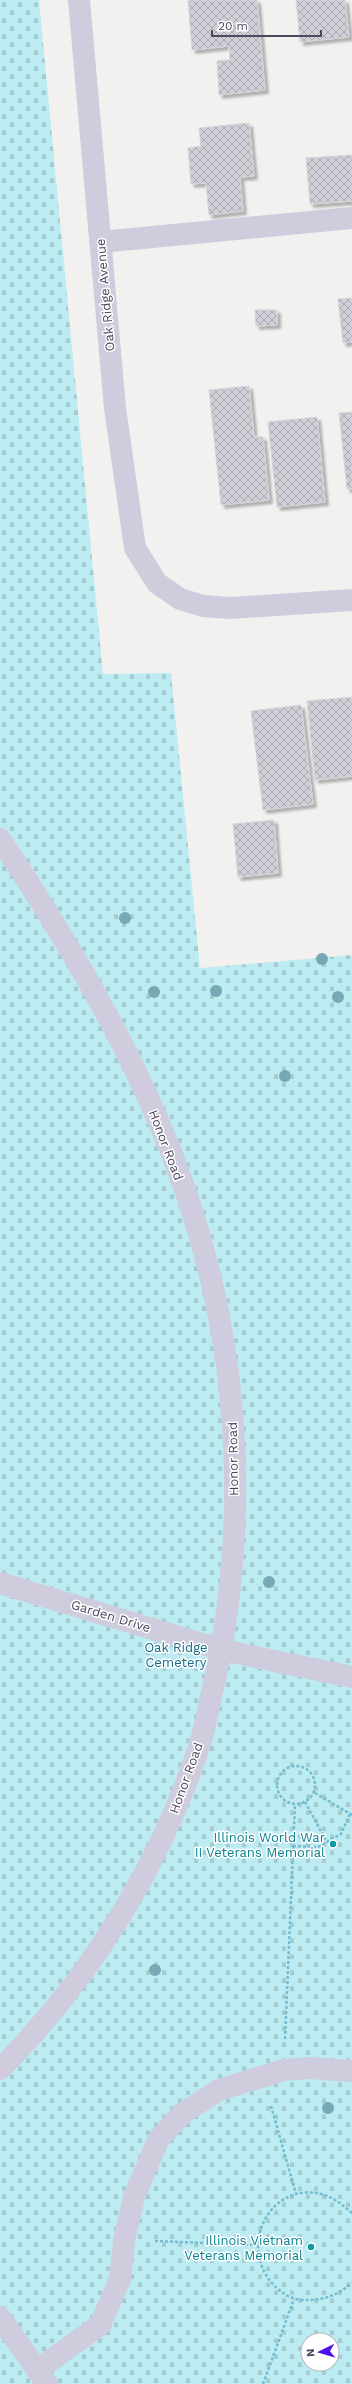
<svg xmlns="http://www.w3.org/2000/svg" width="352" height="2384" font-family="'Work Sans',sans-serif">
<style>
.cemetery{fill:url(#cemetery-stones);fill-rule:evenodd}
.building{fill:url(#building-cross-hatch);stroke:#d7d3db;filter:url(#shadow)}
.lines{fill:none;stroke-linecap:round;stroke-linejoin:round}
.path{stroke:#73bcd1;stroke-width:2.5;stroke-dasharray:3 2;stroke-linecap:butt}
.minor{stroke:#cfccdd;stroke-width:22}
.tree{fill:#77a8b5}
.culture-dot{fill:#0f9aa8;stroke:#fff;stroke-width:1.5}
.labels{text-anchor:middle;dominant-baseline:central;stroke-width:3;stroke-linejoin:round;paint-order:stroke}
.street-label{font-size:13px;fill:#4b475e;stroke:#fff}
.park-label{font-size:13px;fill:#136c84;stroke:#fff}
.culture-label{font-size:13px;fill:#0d838f;stroke:#fff;text-anchor:end}
</style>
<defs>
<pattern id="cemetery-stones" width="16" height="16" patternUnits="userSpaceOnUse"><rect width="16" height="16" fill="#bcecf1"/><path d="M2 7V4a2 2 0 0 1 4 0v3zM10 15v-3a2 2 0 0 1 4 0v3z" fill="#a3ccd1"/></pattern>
<pattern id="building-cross-hatch" width="8" height="8" patternUnits="userSpaceOnUse"><rect width="8" height="8" fill="#d2ced7"/><path d="M0 0l8 8M0 8l8-8" fill="none" stroke="#aca9b2"/></pattern>
<filter id="shadow"><feDropShadow dx="3.5" dy="3.5" stdDeviation="1" flood-color="#0004"/></filter>
</defs>
<rect width="100%" height="100%" fill="#f2f1f0"/>
<path class="cemetery" d="M 0,0 L 39,0 L 103,674 L 171,673 L 200,968 L 352,955 L 352,2384 L 0,2384 ZM 308,2340 L 332,2340 L 332,2364 L 308,2364 Z"/>
<path class="building" d="M 188,0 L 257,0 L 265,90 L 219,95 L 217,61 L 230,60 L 229,46 L 192,50 Z
M 296,0 L 345,0 L 349,37 L 300,42 Z
M 249,123 L 254,176 L 240,177 L 243,211 L 209,215 L 206,183 L 191,184 L 188,148 L 201,146 L 199,128 Z
M 352,155 L 352,201 L 310,204 L 306,158 Z
M 352,298 L 352,342 L 343,343 L 338,299 Z
M 255,310 L 277,310 L 277,325 L 256,326 Z
M 249,386 L 254,437 L 263,437 L 269,500 L 221,505 L 209,390 Z
M 352,412 L 352,489 L 347,489 L 339,413 Z
M 317,417 L 325,502 L 277,507 L 268,422 Z
M 352,697 L 352,776 L 315,780 L 307,701 Z
M 301,705 L 313,804 L 263,810 L 251,711 Z
M 274,820 L 278,873 L 238,877 L 233,824 Z"/>
<g class="lines">
<path class="path" d="M277 1785a19 19 0 1 1 38 0a19 19 0 1 1-38 0Z
M 315,1793 L 352,1815
M 305,1802 L 327,1842
M 293,1846 L 318,1847 L 341,1834 L 350,1814
M 285,2039 L 295,1805
M 271,2106 L 296,2194
M 352,2213 C 343,2205 333,2197 321,2194 C 271,2182 239,2243 271,2282 C 279,2291 289,2299 302,2300 C 321,2301 337,2296 352,2283
M 155,2241 L 257,2245
M 263,2384 L 294,2299"/>
<path class="minor" d="M 79,0 L 115,408 L 135,548 L 157,583 L 180,599 L 203,606 L 230,608 L 352,600
M 100,242 L 352,218
M 0,839 C 84,965 167,1108 205,1256 C 243,1398 245,1554 211,1697 C 207,1715 204,1733 198,1750 C 158,1868 89,1981 0,2069
M 0,1583 L 222,1650 L 352,1677
M 0,2317 L 47,2384
M 37,2370 L 100,2325 L 120,2279 L 124,2240 L 134,2197 L 158,2140 L 183,2113 L 219,2090 L 284,2070 L 309,2068 L 352,2071"/>
</g>
<g class="tree">
<circle cx="125" cy="918" r="6"/>
<circle cx="322" cy="959" r="6"/>
<circle cx="216" cy="991" r="6"/>
<circle cx="154" cy="992" r="6"/>
<circle cx="338" cy="997" r="6"/>
<circle cx="285" cy="1076" r="6"/>
<circle cx="269" cy="1582" r="6"/>
<circle cx="155" cy="1970" r="6"/>
<circle cx="328" cy="2108" r="6"/>
</g>
<g class="culture-dot">
<circle cx="333" cy="1844" r="4"/>
<circle cx="311" cy="2247" r="4"/>
</g>
<g class="labels">
<g class="street-label">
<text transform="translate(105 295) rotate(-95)">Oak Ridge Avenue</text>
<text transform="translate(166 1145) rotate(69)">Honor Road</text>
<text transform="translate(233 1459) rotate(-91)">Honor Road</text>
<text transform="translate(111 1616) rotate(17)">Garden Drive</text>
<text transform="translate(186 1778) rotate(-70)">Honor Road</text>
</g>
<g class="park-label">
<text x="176" y="1647">Oak Ridge<tspan x="176" dy="15">Cemetery</tspan></text>
</g>
<g class="culture-label">
<text x="325" y="1837">Illinois World War<tspan x="325" dy="15">II Veterans Memorial</tspan></text>
<text x="303" y="2240">Illinois Vietnam<tspan x="303" dy="15">Veterans Memorial</tspan></text>
</g>
</g>
<g transform="translate(320 2352) rotate(265)"><circle r="19" fill="#ffffff" stroke="#b7b5bf"/>
<path d="M0-3L7 15L0 10L-7 15Z" fill="#4e11eb"/>
<text y="-6" font-size="11" font-weight="bold" text-anchor="middle" fill="#4b475e">N</text>
</g>
<path d="M212 30v6h109v-6" fill="none" stroke="#4b475e" stroke-width="2"/>
<text x="218" y="30" font-size="12" fill="#4b475e" stroke="#ffffff" stroke-width="3" paint-order="stroke">20 m</text>
</svg>
